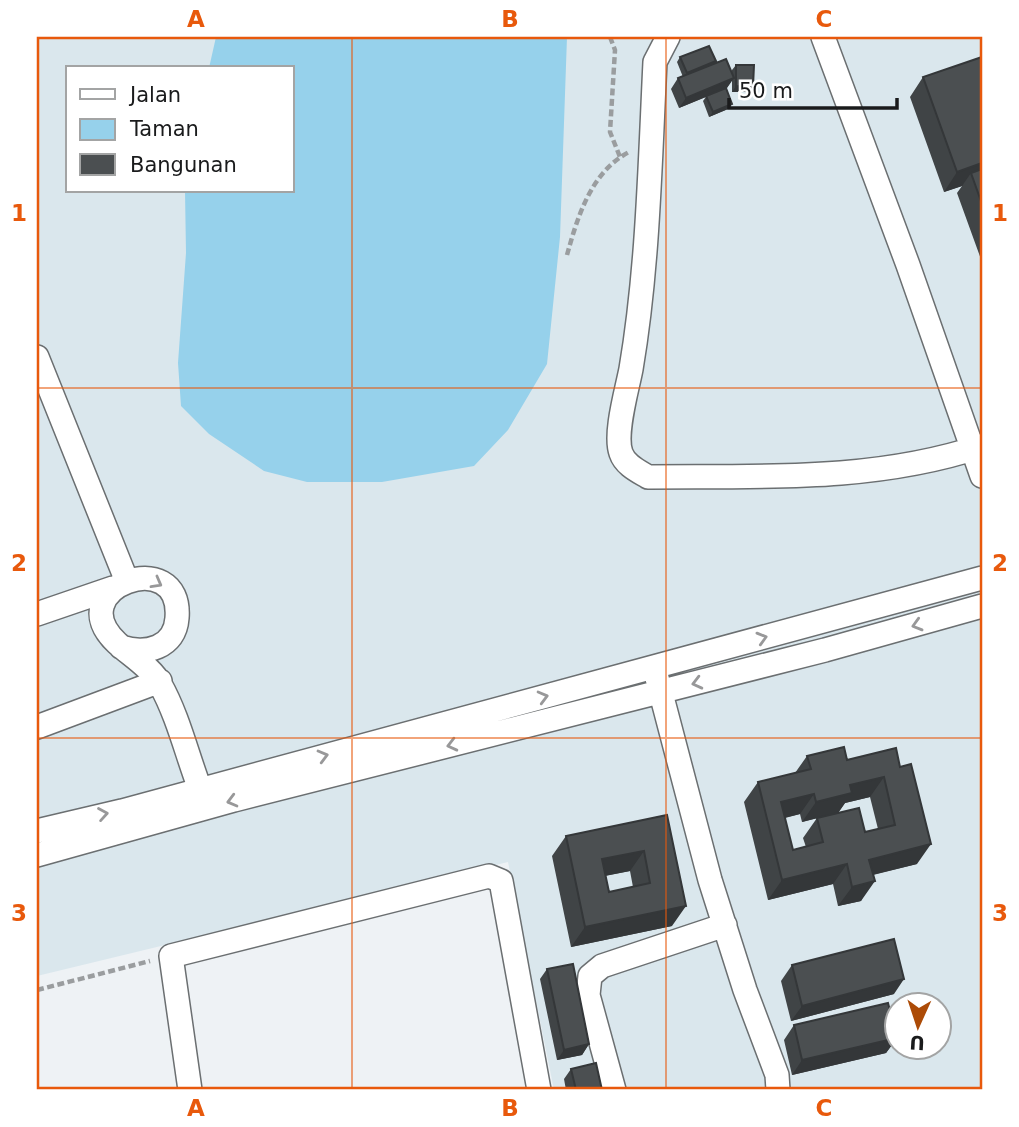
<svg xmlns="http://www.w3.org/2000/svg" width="1019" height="1127" font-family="'DejaVu Sans',sans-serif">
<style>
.built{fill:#dae7ed;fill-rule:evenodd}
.green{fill:#96d1eb}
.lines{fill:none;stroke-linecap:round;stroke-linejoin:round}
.minor-casing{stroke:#6b6f71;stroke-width:26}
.path{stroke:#9a9d9f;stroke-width:4.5;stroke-dasharray:7 3.5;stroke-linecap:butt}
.minor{stroke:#fff;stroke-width:23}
.wall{fill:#404446;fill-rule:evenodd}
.shaded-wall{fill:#343739}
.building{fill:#4b4f51;stroke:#343739;stroke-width:2;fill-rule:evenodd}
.oneway{stroke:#989899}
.grid{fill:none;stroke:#e8590c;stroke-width:2;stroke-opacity:0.55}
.neatline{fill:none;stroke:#e8590c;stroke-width:2.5}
.grid-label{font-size:23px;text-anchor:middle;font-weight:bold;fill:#e8590c}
</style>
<rect width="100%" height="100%" fill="#eef2f5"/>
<path class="built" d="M 37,37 L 982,37 L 982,1090 L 554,1090 L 508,862 L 37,976 ZM 68,68 L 292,68 L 292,191 L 68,191 ZM 897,1004 L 939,1004 L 939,1046 L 897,1046 Z"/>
<path class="green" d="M 216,37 L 567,37 L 560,237 L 547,364 L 508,430 L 474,466 L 382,482 L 307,482 L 264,471 L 209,434 L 181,406 L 178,363 L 186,253 L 185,191 L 292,191 L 292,68 L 209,68 Z"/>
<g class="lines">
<g class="minor-casing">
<path id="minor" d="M 668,37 L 655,62 C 650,163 648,269 631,369 C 627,390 614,434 621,453 C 625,465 638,471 648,477 C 761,476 874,482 982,446
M 823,37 L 908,265 L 982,476
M 37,357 L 126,579
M 37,614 L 113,588
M 121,647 C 146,655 175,648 177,618 C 183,543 58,588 117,643 C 130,655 152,668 160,684 C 178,716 187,755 200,789
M 657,678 L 710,880 L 745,990 L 777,1075 L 778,1090
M 37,727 L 160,681
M 37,831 L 122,811 L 982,578
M 37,855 L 234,800 L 825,650 L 982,606
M 190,1090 L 171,956 L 489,876 L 501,881 L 539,1090
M 614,1090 L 588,995 L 590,976 L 602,966 L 725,925"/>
</g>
<path class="path" d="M 610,37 L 615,50 L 610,132 L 620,157
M 567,255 C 578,215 592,170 631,151
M 37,990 L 150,961"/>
<use href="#minor" class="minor"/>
</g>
<path class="wall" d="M 680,57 L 716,61 L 714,64 L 732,74 L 732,70 L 736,65 L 750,92 L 732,92 L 732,80 L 726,89 L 728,109 L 709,117 L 703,101 L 706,97 L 679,108 L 671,89 L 678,78 L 683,77 L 677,62 Z
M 982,57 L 982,262 L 957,193 L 962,186 L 944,192 L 910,97 L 923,77 Z
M 896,748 L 917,864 L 873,875 L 861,901 L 838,906 L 833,884 L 768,900 L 744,802 L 758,782 L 795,773 L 807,756 L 847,760 ZM 870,797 L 878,829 L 865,832 L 838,813 L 845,803 ZM 800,814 L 802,822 L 817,818 L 803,838 L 806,847 L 793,850 L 785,818 Z
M 667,815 L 672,926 L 571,947 L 552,856 L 566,836 ZM 630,871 L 633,887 L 609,892 L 605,876 Z
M 792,965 L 894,994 L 791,1021 L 781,981 Z
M 547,969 L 589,1044 L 582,1055 L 557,1060 L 540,979 Z
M 794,1025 L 897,1038 L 886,1053 L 792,1075 L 784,1040 Z
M 571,1069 L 602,1090 L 566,1090 L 564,1079 Z"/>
<path class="shaded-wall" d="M 734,78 L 727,88 L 679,108 L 686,98 Z
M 736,86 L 753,87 L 750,92 L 732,92 Z
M 732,104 L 728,109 L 709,117 L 713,112 Z
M 982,163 L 982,178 L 971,173 L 962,186 L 944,192 L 957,172 Z
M 884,777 L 870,797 L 845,803 L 838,813 L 802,822 L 816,802 L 850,785 Z
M 814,794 L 800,814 L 767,822 L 781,802 Z
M 931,844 L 917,864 L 855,879 L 869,860 Z
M 644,851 L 630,871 L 588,879 L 602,859 Z
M 847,864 L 833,884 L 768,900 L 782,880 Z
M 875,881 L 861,901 L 838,906 L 852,887 Z
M 686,906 L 672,926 L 571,947 L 585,927 Z
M 904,979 L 894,994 L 791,1021 L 802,1006 Z
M 897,1038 L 886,1053 L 792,1075 L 802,1060 Z
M 589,1044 L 582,1055 L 557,1060 L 564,1050 Z"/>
<path class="building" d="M 709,46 L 716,61 L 687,73 L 680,57 Z
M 982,57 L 982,163 L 957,172 L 923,77 Z
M 726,59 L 734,78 L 686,98 L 678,78 Z
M 736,65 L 754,65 L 753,87 L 736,86 Z
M 726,88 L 732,104 L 713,112 L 706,96 Z
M 982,169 L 982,204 L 971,173 Z
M 844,747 L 847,760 L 896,748 L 900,767 L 911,764 L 931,844 L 869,860 L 875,881 L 852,887 L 847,864 L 782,880 L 758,782 L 811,769 L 807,756 ZM 884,777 L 895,825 L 865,832 L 859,808 L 817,818 L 823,842 L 793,850 L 781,802 L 814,794 L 816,802 L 852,793 L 850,785 Z
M 667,815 L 686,906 L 585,927 L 566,836 ZM 644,851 L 650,883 L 609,892 L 602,859 Z
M 894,939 L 904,979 L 802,1006 L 792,965 Z
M 573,964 L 589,1044 L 564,1050 L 547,969 Z
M 888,1003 L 897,1038 L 802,1060 L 794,1025 Z
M 596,1063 L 602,1090 L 576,1090 L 571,1069 Z"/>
<defs><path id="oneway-chevron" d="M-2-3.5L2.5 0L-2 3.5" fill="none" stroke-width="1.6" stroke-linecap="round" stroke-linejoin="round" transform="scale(1.75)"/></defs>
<g class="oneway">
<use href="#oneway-chevron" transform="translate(157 583) rotate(29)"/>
<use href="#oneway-chevron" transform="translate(917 625) rotate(164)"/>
<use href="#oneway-chevron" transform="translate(762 638) rotate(-16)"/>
<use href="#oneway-chevron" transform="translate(697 683) rotate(166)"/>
<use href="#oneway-chevron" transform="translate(543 697) rotate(-15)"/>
<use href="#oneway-chevron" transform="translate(452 745) rotate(166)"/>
<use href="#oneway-chevron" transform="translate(323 756) rotate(-15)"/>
<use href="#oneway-chevron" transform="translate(232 801) rotate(165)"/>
<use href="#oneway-chevron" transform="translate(103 814) rotate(-10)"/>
</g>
<path class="grid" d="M 352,37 L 352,1090M 666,37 L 666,1090M 37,388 L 982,388M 37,738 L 982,738"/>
<rect width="1019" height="1127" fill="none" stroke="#ffffff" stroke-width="77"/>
<rect x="66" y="66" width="228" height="126" fill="#ffffff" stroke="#a3a4a4" stroke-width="2"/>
<rect x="80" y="89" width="35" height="10" fill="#ffffff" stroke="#a3a4a4" stroke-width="2"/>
<text x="130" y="102" font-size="21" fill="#1a1b1c">Jalan</text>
<rect x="80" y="119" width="35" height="21" fill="#96d1eb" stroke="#a3a4a4" stroke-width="2"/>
<text x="130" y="136" font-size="21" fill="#1a1b1c">Taman</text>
<rect x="80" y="154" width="35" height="21" fill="#4b4f51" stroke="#a3a4a4" stroke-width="2"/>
<text x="130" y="172" font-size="21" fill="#1a1b1c">Bangunan</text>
<g transform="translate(918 1026) rotate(183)"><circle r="33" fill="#ffffff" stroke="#a3a4a4" stroke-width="2"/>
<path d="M0-5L12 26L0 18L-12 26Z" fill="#ac4b07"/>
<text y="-10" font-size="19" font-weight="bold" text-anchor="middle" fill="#1a1b1c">U</text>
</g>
<path d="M729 98v10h168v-10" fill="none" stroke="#1a1b1c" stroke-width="3.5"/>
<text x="739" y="98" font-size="21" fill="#1a1b1c" stroke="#ffffff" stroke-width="5" paint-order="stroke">50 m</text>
<rect x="38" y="38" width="943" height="1050" class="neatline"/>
<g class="grid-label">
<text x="196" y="27">A</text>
<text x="510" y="27">B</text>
<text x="824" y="27">C</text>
<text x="19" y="221">1</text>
<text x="1000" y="221">1</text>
<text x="19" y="571">2</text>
<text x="1000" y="571">2</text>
<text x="19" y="921">3</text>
<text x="1000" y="921">3</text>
<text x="196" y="1116">A</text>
<text x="510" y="1116">B</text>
<text x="824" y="1116">C</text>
</g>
</svg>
